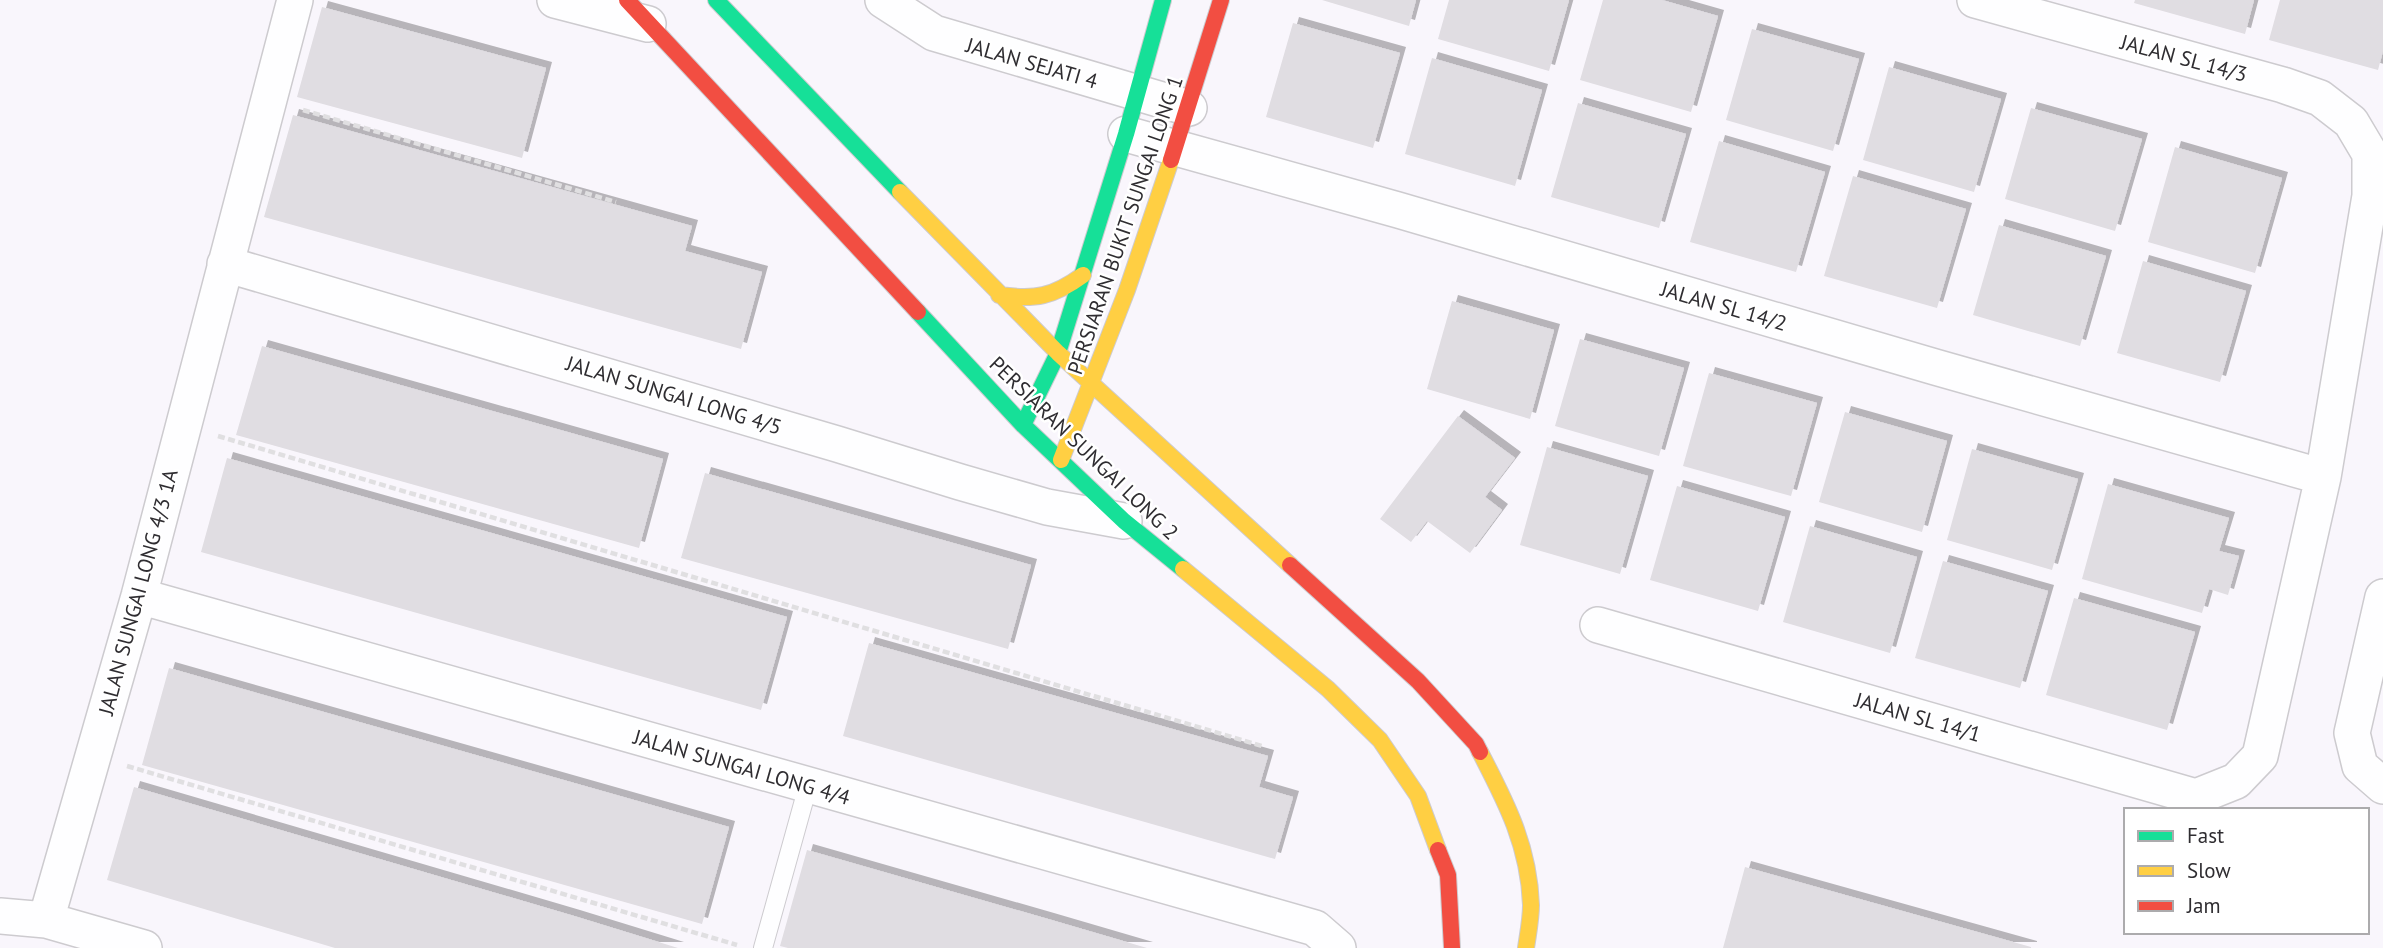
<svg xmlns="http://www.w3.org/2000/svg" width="2383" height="948" font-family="'PT Sans',sans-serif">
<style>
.building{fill:#e0dde2;filter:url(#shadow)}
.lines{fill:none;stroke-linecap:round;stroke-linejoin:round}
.lane-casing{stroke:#cdcbcf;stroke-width:20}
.street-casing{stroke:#cdcbcf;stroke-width:38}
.fast-casing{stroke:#cdcbcf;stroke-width:18}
.slow-casing{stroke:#cdcbcf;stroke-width:18}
.jam-casing{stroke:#cdcbcf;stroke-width:18}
.path{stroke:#e0dfe1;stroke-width:4.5;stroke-dasharray:7 3.5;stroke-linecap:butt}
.lane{stroke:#fefeff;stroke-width:18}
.street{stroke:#fefeff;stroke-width:35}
.fast{stroke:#16e098;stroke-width:16}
.slow{stroke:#ffcf43;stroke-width:16}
.jam{stroke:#f24e42;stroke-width:16}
.labels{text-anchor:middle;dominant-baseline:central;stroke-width:5;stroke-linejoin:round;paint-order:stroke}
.street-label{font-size:21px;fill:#2f2d31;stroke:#fff}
</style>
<defs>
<filter id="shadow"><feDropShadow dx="6" dy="-6" stdDeviation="0" flood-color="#0004"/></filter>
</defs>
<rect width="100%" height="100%" fill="#f9f6fc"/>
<path class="building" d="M 1322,0 L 1416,0 L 1409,26 Z
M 1449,0 L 1569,0 L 1549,71 L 1438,39 Z
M 1603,0 L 1662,0 L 1718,16 L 1691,112 L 1580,80 Z
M 2135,0 L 2254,0 L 2245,34 L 2134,3 Z
M 2280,0 L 2383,0 L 2383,51 L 2378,70 L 2269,40 Z
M 322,7 L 546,68 L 522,158 L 297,97 Z
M 1293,23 L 1400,53 L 1373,148 L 1266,117 Z
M 1752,29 L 1859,59 L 1833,151 L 1726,120 Z
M 1432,58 L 1542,90 L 1515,186 L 1405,154 Z
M 1889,67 L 2001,99 L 1974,192 L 1863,160 Z
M 1578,103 L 1686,134 L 1659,228 L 1551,197 Z
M 2031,108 L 2142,139 L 2115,231 L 2005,199 Z
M 293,115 L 692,226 L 685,251 L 762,272 L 741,349 L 264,217 Z
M 1719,141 L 1825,172 L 1796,272 L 1690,242 Z
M 2175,147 L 2282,178 L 2255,273 L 2148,242 Z
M 1853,176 L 1966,209 L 1937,308 L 1824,276 Z
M 1999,225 L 2106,256 L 2080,346 L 1973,315 Z
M 2143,261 L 2246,291 L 2220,382 L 2117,353 Z
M 1452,301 L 1554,330 L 1530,419 L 1427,389 Z
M 1580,339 L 1684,368 L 1659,456 L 1555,426 Z
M 262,346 L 663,459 L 639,548 L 236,435 Z
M 1709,373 L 1817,403 L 1791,496 L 1683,466 Z
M 1845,412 L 1947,441 L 1922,532 L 1819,502 Z
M 1458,416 L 1515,458 L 1485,497 L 1502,510 L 1470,553 L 1427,521 L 1411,542 L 1380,519 Z
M 1547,447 L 1648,476 L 1620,574 L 1520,545 Z
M 1972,449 L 2078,479 L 2052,570 L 1947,540 Z
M 227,458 L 787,617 L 761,710 L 201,552 Z
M 705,473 L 1031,565 L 1008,649 L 681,558 Z
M 2108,484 L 2229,518 L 2219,551 L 2239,556 L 2228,595 L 2209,589 L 2202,613 L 2082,579 Z
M 1677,486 L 1785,517 L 1758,611 L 1650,580 Z
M 1810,526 L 1917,557 L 1890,653 L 1783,622 Z
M 1943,561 L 2048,591 L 2020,688 L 1915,658 Z
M 2074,598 L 2195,632 L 2167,730 L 2046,695 Z
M 869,643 L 1268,756 L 1259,787 L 1293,797 L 1275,859 L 843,736 Z
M 169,668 L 729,827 L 702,924 L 142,765 Z
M 134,787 L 574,916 L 678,948 L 335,948 L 107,880 Z
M 807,850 L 1048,919 L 1147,948 L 788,948 L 780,946 Z
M 1745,867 L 2031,947 L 2031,948 L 1723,948 Z"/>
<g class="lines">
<g class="lane-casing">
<path id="lane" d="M 763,948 L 808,786"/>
</g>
<g class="street-casing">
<path id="street" d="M 555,0 L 648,24
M 883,0 L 934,33 L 1189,108
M 1126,134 L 1398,210 L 1935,367 L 2323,477
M 225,264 L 837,444 L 960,482 L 1047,507 L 1124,521
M 139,596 L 1315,928 L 1338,948
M 2383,597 L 2352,733 L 2360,766 L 2383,786
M 1598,625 L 2196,797 L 2236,781 L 2260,756 L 2323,477 L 2370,196 L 2370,154 L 2351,122 L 2320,98 L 2283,85 L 1975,0
M 0,916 L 46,920 L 144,948
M 46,920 L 139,596 L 295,0"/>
</g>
<g class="fast-casing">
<path id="fast" d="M 716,0 L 900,192
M 918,312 L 1023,425 L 1124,521 L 1183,569
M 1023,425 L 1058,353 L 1126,134 L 1163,0"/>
</g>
<g class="slow-casing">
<path id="slow" d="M 900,192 L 1058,353 L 1290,565
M 999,295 C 1035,300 1053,297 1083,275
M 1061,460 L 1127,290 L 1171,160
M 1183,569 L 1328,689 L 1380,740 L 1418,796 L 1438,850
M 1480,752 C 1506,802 1529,846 1531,905 C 1531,919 1528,934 1526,948"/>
</g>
<g class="jam-casing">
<path id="jam" d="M 627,0 L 918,312
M 1171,160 L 1221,0
M 1290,565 L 1418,681 L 1476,744 L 1480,752
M 1438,850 L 1448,875 L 1452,948"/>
</g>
<path class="path" d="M 303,110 L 616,202
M 218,436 L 1262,746
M 127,766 L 737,945"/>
<use href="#lane" class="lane"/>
<use href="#street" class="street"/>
<use href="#fast" class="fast"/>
<use href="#slow" class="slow"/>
<use href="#jam" class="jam"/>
</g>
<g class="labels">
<g class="street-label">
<text transform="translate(2184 58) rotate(15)">JALAN SL 14/3</text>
<text transform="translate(1032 63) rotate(16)">JALAN SEJATI 4</text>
<text transform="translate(1125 225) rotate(-71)">PERSIARAN BUKIT SUNGAI LONG 1</text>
<text transform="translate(1724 306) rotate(16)">JALAN SL 14/2</text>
<text transform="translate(674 395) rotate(17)">JALAN SUNGAI LONG 4/5</text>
<text transform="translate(1084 448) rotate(44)">PERSIARAN SUNGAI LONG 2</text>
<text transform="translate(138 592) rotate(-75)">JALAN SUNGAI LONG 4/3 1A</text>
<text transform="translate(1918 717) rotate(16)">JALAN SL 14/1</text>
<text transform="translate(742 767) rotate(16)">JALAN SUNGAI LONG 4/4</text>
</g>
</g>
<rect x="2124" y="808" width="245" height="126" fill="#ffffff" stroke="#acabad" stroke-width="2"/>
<rect x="2138" y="831" width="35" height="10" fill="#16e098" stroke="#acabad" stroke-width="2"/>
<text x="2187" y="843" font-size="21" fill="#2f2d31">Fast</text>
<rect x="2138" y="866" width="35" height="10" fill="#ffcf43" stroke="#acabad" stroke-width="2"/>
<text x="2187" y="878" font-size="21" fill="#2f2d31">Slow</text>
<rect x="2138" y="901" width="35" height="10" fill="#f24e42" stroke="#acabad" stroke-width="2"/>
<text x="2187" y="913" font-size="21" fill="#2f2d31">Jam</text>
</svg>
